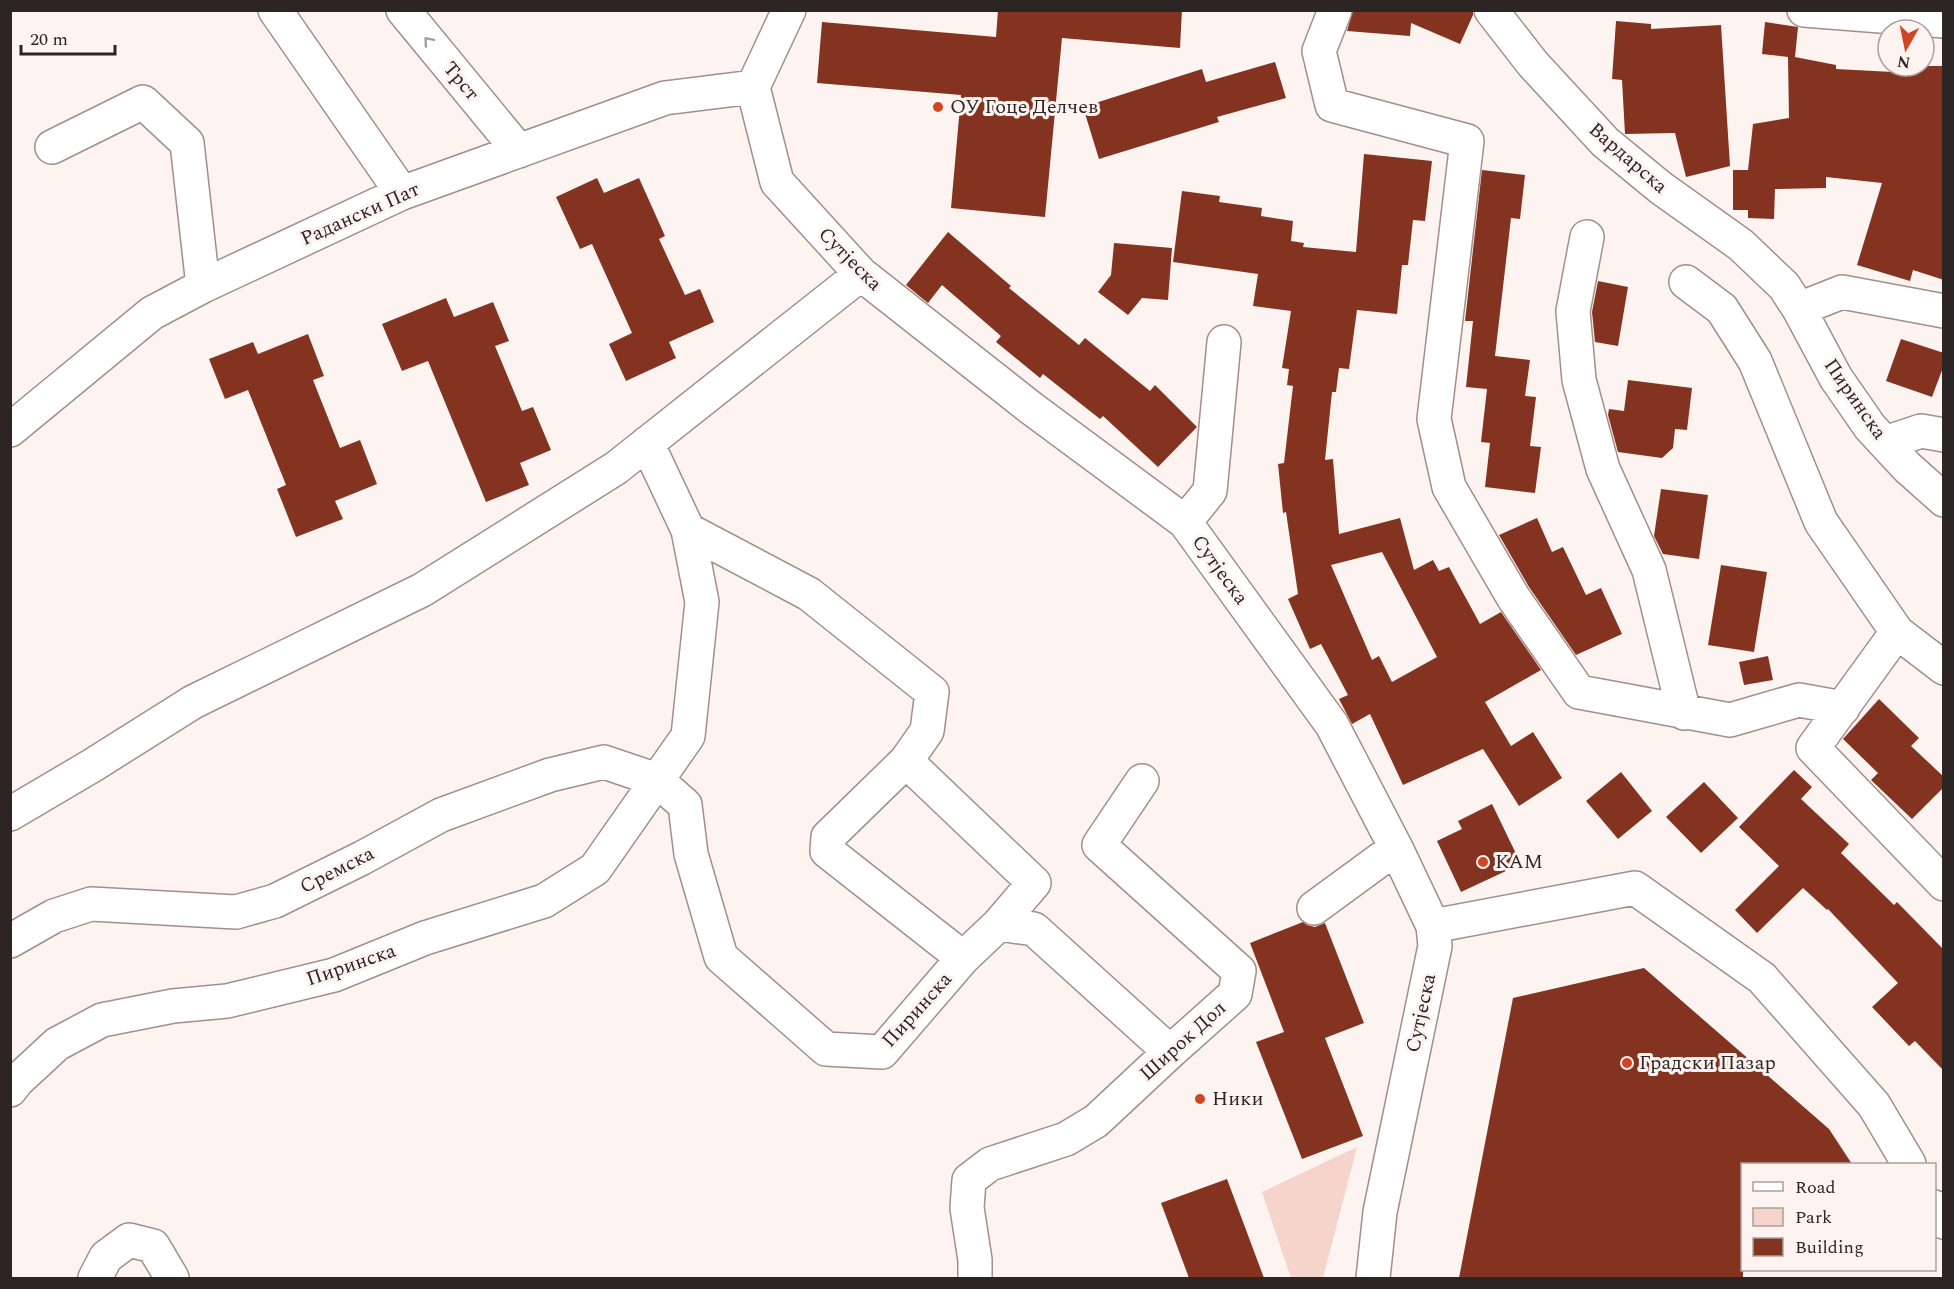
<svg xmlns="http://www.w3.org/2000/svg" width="1954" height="1289" font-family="Spectral,serif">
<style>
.green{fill:#f4d4cb}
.building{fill:#833320;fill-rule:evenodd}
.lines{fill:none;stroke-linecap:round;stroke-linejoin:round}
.minor-casing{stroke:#a38e89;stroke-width:36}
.minor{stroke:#fff;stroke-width:33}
.oneway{stroke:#a09d9c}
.poi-dot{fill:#d04623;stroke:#fdf4f1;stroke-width:2}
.labels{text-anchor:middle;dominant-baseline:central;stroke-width:6;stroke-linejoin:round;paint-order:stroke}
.street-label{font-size:20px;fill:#2d2523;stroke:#fdf4f1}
.poi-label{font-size:20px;fill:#2d2523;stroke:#fdf4f1;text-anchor:start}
</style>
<rect width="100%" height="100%" fill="#fdf4f1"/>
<path class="green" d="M 1357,1147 L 1323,1278 L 1291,1278 L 1262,1192 Z"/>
<path class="building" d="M 998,10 L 1182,10 L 1180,48 L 1062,38 L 1045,217 L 951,208 L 961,95 L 817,83 L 822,22 L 996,37 Z
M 1353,10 L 1473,10 L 1473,15 L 1460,44 L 1411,23 L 1410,36 L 1347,31 Z
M 1616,21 L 1651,24 L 1651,29 L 1721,25 L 1730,166 L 1686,177 L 1675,133 L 1625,134 L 1622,80 L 1612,79 Z
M 1765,22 L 1798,27 L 1795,57 L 1836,65 L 1836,69 L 1893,72 L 1894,66 L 1944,66 L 1944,280 L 1913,270 L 1910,281 L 1857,265 L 1882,183 L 1826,177 L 1826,188 L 1775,189 L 1774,219 L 1748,218 L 1748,210 L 1733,210 L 1733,170 L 1748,170 L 1753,124 L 1789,118 L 1788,57 L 1762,54 Z
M 1275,62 L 1286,98 L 1217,117 L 1219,122 L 1099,159 L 1083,107 L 1202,69 L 1206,82 Z
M 1364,154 L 1432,161 L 1425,221 L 1413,220 L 1408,265 L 1402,265 L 1397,314 L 1357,310 L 1349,369 L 1339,368 L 1336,392 L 1332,392 L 1325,460 L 1333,459 L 1339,534 L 1400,518 L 1414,570 L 1433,560 L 1439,571 L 1449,567 L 1480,624 L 1501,612 L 1541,670 L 1485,702 L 1511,746 L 1533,732 L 1562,778 L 1519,806 L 1483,749 L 1403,785 L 1370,714 L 1352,724 L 1339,699 L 1348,695 L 1321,644 L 1310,649 L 1288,599 L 1298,594 L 1286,512 L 1283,513 L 1278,464 L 1284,463 L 1293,386 L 1287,385 L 1289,369 L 1282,368 L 1291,311 L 1253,306 L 1258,274 L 1173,262 L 1182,191 L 1220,196 L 1219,202 L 1262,208 L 1261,216 L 1293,221 L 1291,241 L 1304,243 L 1303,247 L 1356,252 ZM 1382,552 L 1437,657 L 1392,682 L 1379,656 L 1372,660 L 1331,565 Z
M 1482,170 L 1525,175 L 1520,219 L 1511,218 L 1495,356 L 1530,360 L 1525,396 L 1536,397 L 1530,446 L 1541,447 L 1535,493 L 1485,487 L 1490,443 L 1481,442 L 1487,389 L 1466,387 L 1473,321 L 1465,321 Z
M 597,178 L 604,193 L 639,178 L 665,236 L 659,239 L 685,295 L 700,289 L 714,322 L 669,342 L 676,358 L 626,381 L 609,344 L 632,333 L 592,244 L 580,249 L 556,197 Z
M 948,232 L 1011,286 L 1009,288 L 1079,345 L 1085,338 L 1150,391 L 1155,385 L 1197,427 L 1158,467 L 1103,416 L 1100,419 L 1043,374 L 1040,378 L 996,342 L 1001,336 L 942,285 L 928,303 L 923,299 L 906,285 Z
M 1114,243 L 1172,248 L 1168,300 L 1142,298 L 1128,315 L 1098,292 L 1111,275 Z
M 1598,281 L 1628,287 L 1618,346 L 1595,342 L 1592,312 Z
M 446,298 L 454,317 L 493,302 L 509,341 L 495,346 L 522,411 L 533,407 L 551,450 L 520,463 L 529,485 L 486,502 L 428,361 L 402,371 L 382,324 Z
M 308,334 L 324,376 L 313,380 L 340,448 L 360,440 L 377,484 L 335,501 L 343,519 L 296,537 L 277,489 L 286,485 L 248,390 L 225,399 L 209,359 L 253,342 L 258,354 Z
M 1901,339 L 1944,353 L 1944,365 L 1932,397 L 1886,381 Z
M 1628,380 L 1692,388 L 1687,430 L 1675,429 L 1673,448 L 1662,458 L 1618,452 L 1608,415 L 1609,409 L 1624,411 Z
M 1661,489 L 1708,495 L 1699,559 L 1663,554 L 1654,536 Z
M 1537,518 L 1552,552 L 1563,547 L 1586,595 L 1601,588 L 1622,634 L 1576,655 L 1529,587 L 1499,535 Z
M 1721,565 L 1767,572 L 1754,652 L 1708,645 Z
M 1768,656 L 1773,680 L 1744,685 L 1739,662 Z
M 1879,699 L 1919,738 L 1911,746 L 1944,777 L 1944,787 L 1912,819 L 1871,780 L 1878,773 L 1843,739 Z
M 1794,770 L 1812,787 L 1801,799 L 1849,844 L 1841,853 L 1894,905 L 1897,902 L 1944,950 L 1944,1071 L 1915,1041 L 1909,1046 L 1872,1007 L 1898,983 L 1828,909 L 1827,910 L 1803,888 L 1757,933 L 1735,910 L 1779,866 L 1739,827 Z
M 1621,772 L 1652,811 L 1618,839 L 1586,801 Z
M 1704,782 L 1738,818 L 1701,853 L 1666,817 Z
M 1492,804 L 1521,864 L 1461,892 L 1437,841 L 1462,829 L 1458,821 Z
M 1303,922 L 1307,925 L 1315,927 L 1325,923 L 1364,1023 L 1325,1038 L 1363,1136 L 1302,1159 L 1256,1042 L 1284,1032 L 1250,943 Z
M 1644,968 L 1829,1129 L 1852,1164 L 1743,1164 L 1743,1278 L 1459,1278 L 1513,998 Z
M 1227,1179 L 1264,1278 L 1189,1278 L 1161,1203 Z"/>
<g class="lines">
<g class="minor-casing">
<path id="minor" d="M 275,10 L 402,193
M 403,10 L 519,151
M 789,10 L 753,87 L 777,182 L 861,274 L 1031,408 L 1185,522 L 1332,725 L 1396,848 L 1433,926 L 1435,946 L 1380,1212 L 1373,1278
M 1335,10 L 1319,51 L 1332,105 L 1467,141 L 1434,419 L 1449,487 L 1513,597 L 1579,692 L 1730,720 L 1799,700 L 1843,708
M 1491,10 L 1533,64 L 1605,142 L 1661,188 L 1741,245 L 1784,286 L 1799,309 L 1836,378 L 1870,427 L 1907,467 L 1944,500
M 1804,10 L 1944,21
M 52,147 L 143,102 L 187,143 L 203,286
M 1587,237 L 1573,311 L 1579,380 L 1603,469 L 1649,570 L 1684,713
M 1686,282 L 1722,309 L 1755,361 L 1821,522 L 1897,632 L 1944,668
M 1799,309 L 1842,292 L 1944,311
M 10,430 L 152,313 L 203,286 L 402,193 L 665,98 L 753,87
M 1885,443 L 1921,431 L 1944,435
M 1185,522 L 1210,491 L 1224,342
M 688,530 L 809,594 L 932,692 L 927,731 L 906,761
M 1897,632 L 1813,748 L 1944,884
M 10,814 L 93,765 L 193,702 L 422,590 L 616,468 L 861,274
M 1314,908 L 1396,848
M 1433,926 L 1635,888 L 1762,978 L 1874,1105 L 1909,1164
M 10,941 L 54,916 L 91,904 L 236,912 L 275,901 L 362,858 L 441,815 L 550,775 L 604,762 L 657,780 L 685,805 L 691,854 L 721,957 L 826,1049 L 882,1052 L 963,958 L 999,924 L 1034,929 L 1170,1052
M 963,958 L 827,851 L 828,837 L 906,761 L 1034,883 L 999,924
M 10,1090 L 17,1081 L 57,1044 L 102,1020 L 173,1006 L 227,1001 L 334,975 L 425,938 L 544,901 L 595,869 L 688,736 L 702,602 L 688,530 L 647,443
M 1934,1207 L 1944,1222
M 95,1278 L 106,1257 L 129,1240 L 153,1246 L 172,1278
M 975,1278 L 975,1260 L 967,1208 L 969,1180 L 990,1164 L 1066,1139 L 1096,1121 L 1170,1052 L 1235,994 L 1239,971 L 1099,845 L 1142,781"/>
</g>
<use href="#minor" class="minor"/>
</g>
<defs><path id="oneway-chevron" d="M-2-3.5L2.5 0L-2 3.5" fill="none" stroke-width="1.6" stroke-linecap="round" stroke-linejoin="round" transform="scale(1.5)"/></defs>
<use class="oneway" href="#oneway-chevron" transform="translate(428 41) rotate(-130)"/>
<g class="poi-dot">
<circle cx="938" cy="107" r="6"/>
<circle cx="1483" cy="862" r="6"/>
<circle cx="1627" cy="1063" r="6"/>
<circle cx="1200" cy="1099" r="6"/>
</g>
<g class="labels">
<g class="street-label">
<text transform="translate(461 81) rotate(50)">Трст</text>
<text transform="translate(1628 158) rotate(41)">Вардарска</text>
<text transform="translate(360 214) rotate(-24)">Радански Пат</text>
<text transform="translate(850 259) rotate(45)">Сутјеска</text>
<text transform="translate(1855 399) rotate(55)">Пиринска</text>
<text transform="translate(1220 570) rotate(54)">Сутјеска</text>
<text transform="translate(337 870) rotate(-27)">Сремска</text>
<text transform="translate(351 965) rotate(-19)">Пиринска</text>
<text transform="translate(917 1010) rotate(-48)">Пиринска</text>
<text transform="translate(1421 1013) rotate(-78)">Сутјеска</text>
<text transform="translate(1183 1041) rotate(-42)">Широк Дол</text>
</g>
<g class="poi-label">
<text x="950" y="107">ОУ Гоце Делчев</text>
<text x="1495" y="862">КАМ</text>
<text x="1639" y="1063">Градски Пазар</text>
<text x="1212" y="1099">Ники</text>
</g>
</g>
<rect width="1954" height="1289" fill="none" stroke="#2d2523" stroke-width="24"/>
<rect x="1741" y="1163" width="195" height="108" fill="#fdf4f1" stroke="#aaa19f" stroke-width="1.5"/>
<rect x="1753" y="1182" width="30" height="9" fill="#ffffff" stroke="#aaa19f" stroke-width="1.5"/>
<text x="1795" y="1193" font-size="18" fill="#2d2523">Road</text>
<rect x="1753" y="1208" width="30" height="18" fill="#f4d4cb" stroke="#aaa19f" stroke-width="1.5"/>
<text x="1795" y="1223" font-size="18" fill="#2d2523">Park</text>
<rect x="1753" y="1238" width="30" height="18" fill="#833320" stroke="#aaa19f" stroke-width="1.5"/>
<text x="1795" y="1253" font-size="18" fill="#2d2523">Building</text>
<g transform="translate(1906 48) rotate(189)"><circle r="28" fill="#fdf4f1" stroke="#aaa19f" stroke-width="1.5"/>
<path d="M0-4.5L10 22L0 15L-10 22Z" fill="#d04623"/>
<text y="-9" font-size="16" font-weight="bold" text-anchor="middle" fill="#2d2523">N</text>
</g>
<path d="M21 45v9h94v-9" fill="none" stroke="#2d2523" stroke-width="3"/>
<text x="30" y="45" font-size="18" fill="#2d2523" stroke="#fdf4f1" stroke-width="4.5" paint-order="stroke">20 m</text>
</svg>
